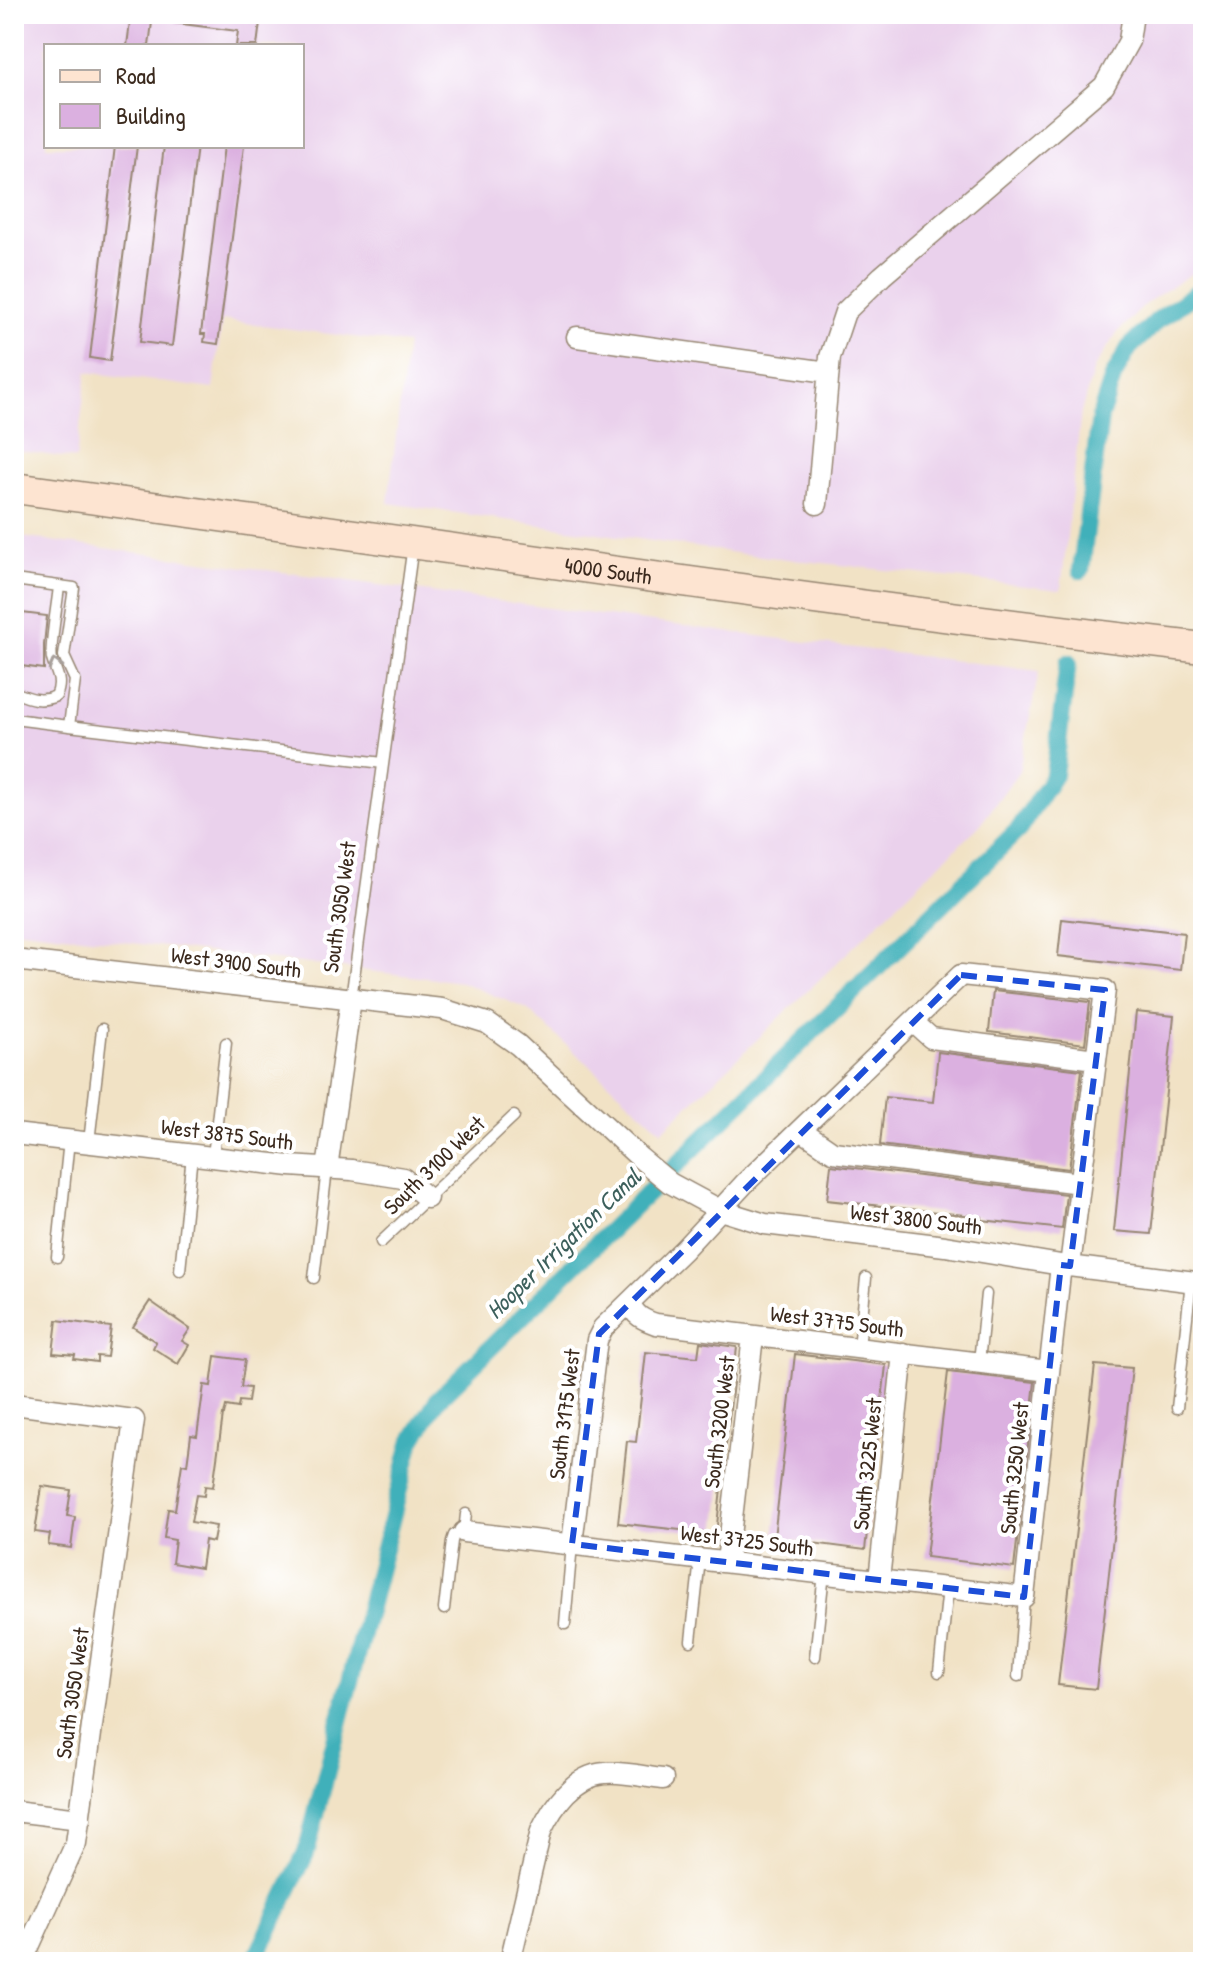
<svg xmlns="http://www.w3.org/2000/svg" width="1217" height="1976" font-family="'Patrick Hand',sans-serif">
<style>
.built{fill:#ead1ec;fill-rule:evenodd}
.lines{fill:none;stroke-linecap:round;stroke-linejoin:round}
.canal{stroke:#40b0ba;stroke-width:18}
.building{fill:#dbb0e0}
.lane-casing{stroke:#968672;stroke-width:13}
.street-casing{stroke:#968672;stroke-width:23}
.secondary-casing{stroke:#968672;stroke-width:33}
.lane{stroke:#fff;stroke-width:10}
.street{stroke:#fff;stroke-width:20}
.secondary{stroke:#fde4d1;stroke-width:30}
.oneway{stroke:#a79f9a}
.marked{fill:none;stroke:#1d4ed8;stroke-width:6;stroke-dasharray:16 10;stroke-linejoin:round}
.labels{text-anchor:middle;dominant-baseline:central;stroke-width:8;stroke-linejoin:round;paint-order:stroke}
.street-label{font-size:22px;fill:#3b2a1e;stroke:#fff}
.water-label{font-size:24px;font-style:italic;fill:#3d605c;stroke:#fff}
</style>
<rect width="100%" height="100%" fill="#fff"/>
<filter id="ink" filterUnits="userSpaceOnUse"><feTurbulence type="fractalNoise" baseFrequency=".0125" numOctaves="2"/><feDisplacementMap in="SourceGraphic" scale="16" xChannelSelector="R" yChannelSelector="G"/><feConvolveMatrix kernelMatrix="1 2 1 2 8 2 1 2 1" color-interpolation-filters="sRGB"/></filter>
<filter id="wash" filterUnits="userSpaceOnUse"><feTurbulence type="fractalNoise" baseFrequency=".006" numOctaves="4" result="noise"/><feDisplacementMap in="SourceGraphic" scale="32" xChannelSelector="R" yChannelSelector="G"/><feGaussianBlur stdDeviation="1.8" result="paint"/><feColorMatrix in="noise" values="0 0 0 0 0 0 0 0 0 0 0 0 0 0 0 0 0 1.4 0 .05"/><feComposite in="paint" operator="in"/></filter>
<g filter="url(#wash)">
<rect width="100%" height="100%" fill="#f1e2c5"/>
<path class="built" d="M 14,14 L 1203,14 L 1203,266 L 1148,302 L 1117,333 L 1094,368 L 1081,412 L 1061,590 L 743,554 L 388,503 L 407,344 L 222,320 L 213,389 L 87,372 L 76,459 L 14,450 ZM 46,46 L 302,46 L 302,146 L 46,146 Z
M 14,536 L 742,634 L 1039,671 L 1019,771 L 980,825 L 662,1131 L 527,1009 L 461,982 L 14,929 Z"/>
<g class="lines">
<path class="canal" d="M 1081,570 L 1100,417 L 1113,377 L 1129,348 L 1158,320 L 1203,288
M 254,1962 L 306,1853 L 411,1443 L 438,1399 L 1019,829 L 1054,775 L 1068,663"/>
</g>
<g id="blocks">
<path class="building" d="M 131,14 L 153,14 L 149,46 L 127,46 Z
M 175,14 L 261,14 L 257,46 L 236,46 L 238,31 L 175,23 Z
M 115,146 L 137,146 L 110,361 L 90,358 Z
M 164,146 L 197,146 L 172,346 L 140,342 Z
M 224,146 L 244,146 L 218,344 L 204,342 L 205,334 L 201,334 Z
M 14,612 L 47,616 L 44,645 L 44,669 L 14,665 Z
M 1062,919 L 1184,933 L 1180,970 L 1058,956 Z
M 993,991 L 1090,1002 L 1085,1044 L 989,1032 Z
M 1136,1012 L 1174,1016 L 1151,1234 L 1114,1231 Z
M 938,1052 L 1082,1070 L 1069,1169 L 880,1145 L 885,1097 L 933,1102 Z
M 831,1165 L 1066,1194 L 1062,1229 L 982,1220 L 982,1217 L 827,1200 Z
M 150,1301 L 190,1329 L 182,1341 L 189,1345 L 178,1364 L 153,1348 L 156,1342 L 133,1327 Z
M 57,1320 L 111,1327 L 107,1357 L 97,1356 L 97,1362 L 74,1359 L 75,1355 L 53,1353 Z
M 700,1342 L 737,1347 L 716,1534 L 618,1523 L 627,1441 L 636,1442 L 646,1352 L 698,1357 Z
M 795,1354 L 886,1365 L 865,1550 L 774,1538 Z
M 215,1356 L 245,1360 L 241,1387 L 250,1388 L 248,1402 L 239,1401 L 238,1408 L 226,1406 L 224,1415 L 223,1415 L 213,1487 L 205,1486 L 204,1496 L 196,1495 L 191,1522 L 216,1526 L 213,1542 L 205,1540 L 201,1568 L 172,1563 L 175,1540 L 164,1538 L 168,1509 L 175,1510 L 182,1464 L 187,1465 L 191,1435 L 197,1436 L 204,1385 L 211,1386 Z
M 1095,1365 L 1132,1368 L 1096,1689 L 1058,1685 Z
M 948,1372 L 1035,1382 L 1014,1568 L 926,1557 Z
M 42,1486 L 71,1490 L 67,1516 L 75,1517 L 71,1548 L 48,1545 L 50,1534 L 35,1532 Z"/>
</g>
</g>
<g filter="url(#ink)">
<use href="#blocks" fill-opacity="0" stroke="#968672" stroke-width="2"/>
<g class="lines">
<g class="lane-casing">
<path id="lane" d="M 14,580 L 74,588 L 64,656 L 75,680 L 69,726 L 14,719
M 14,692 C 29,698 40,703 56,696 C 63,680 56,674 52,659 C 49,649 58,600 59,586
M 69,726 L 383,763
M 351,999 L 413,545
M 89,1142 L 102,1029
M 213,1156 L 226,1043
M 381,1242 L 514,1116
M 57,1257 L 69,1140
M 180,1270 L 192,1155
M 314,1278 L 327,1169
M 859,1348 L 866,1278
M 979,1362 L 986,1294
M 1177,1408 L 1191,1281
M 444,1609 L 452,1541 L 454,1535 L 464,1532 L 466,1514
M 565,1624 L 572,1544
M 691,1641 L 700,1559
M 815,1657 L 824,1573
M 939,1672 L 948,1588
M 1018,1676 L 1024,1597"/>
</g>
<g class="street-casing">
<path id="street" d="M 577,337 L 828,372
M 817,504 L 830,357 L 845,312 L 882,276 L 1104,86 L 1129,41 L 1133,14
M 14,960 L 442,1009 L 487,1023 L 518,1045 L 640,1158 L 670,1183 L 720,1210 L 765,1224 L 945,1246 L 1061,1265 L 1203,1283
M 913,1022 L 931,1038 L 1096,1059
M 801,1130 L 833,1152 L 1080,1183
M 14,1134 L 290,1166 L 352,1170 L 403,1178 L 427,1198
M 327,1169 L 351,999
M 630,1302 C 634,1316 644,1320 656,1324 L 1049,1371
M 14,1404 L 134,1420 L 76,1843 L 22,1962
M 464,1532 L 1024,1597 L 1061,1265
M 572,1544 L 597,1340 L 603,1328 L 684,1249 L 745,1183 L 961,975 L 1105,990 L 1070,1266
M 727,1562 L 753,1336
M 879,1580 L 903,1353
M 14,1811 L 80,1819
M 510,1962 L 541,1831 C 553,1806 574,1775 605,1773 C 622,1771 645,1777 663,1779"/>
</g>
<g class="secondary-casing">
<g id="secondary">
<path id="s1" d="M 14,488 C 410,541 806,602 1203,648"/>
</g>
</g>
<use href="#lane" class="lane"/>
<use href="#street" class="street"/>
<use href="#secondary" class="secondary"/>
</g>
<defs><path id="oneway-chevron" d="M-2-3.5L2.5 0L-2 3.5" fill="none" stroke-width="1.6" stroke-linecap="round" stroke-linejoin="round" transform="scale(2)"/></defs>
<use class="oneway" href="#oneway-chevron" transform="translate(55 664) rotate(-105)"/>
</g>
<path class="marked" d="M 961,975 L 1105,990 L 1070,1266 L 1061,1265 L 1024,1597 L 572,1544 L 599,1334 Z"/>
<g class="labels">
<g class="street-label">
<text stroke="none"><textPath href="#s1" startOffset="600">4000 South</textPath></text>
<text transform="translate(339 907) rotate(-82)">South 3050 West</text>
<text transform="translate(236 962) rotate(7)">West 3900 South</text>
<text transform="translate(227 1134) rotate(7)">West 3875 South</text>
<text transform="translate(434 1165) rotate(-44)">South 3100 West</text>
<text transform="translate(916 1219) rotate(7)">West 3800 South</text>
<text transform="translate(837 1321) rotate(7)">West 3775 South</text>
<text transform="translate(564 1414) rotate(-83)">South 3175 West</text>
<text transform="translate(719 1422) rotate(-83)">South 3200 West</text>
<text transform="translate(867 1464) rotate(-84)">South 3225 West</text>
<text transform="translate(1014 1468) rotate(-84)">South 3250 West</text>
<text transform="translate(747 1540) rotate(7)">West 3725 South</text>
<text transform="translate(72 1693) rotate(-82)">South 3050 West</text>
</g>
<g class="water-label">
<text transform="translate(563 1243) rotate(-44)">Hooper Irrigation Canal</text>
</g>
</g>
<rect width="1217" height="1976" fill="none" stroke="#fff" stroke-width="48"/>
<rect x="44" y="44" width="260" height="104" fill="#ffffff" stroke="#b1aaa5" stroke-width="2"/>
<rect x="60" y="70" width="40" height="12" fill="#fde4d1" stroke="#b1aaa5" stroke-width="2"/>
<text x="116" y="84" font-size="24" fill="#3b2a1e">Road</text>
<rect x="60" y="104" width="40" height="24" fill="#dbb0e0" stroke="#b1aaa5" stroke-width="2"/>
<text x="116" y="124" font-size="24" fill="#3b2a1e">Building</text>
</svg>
